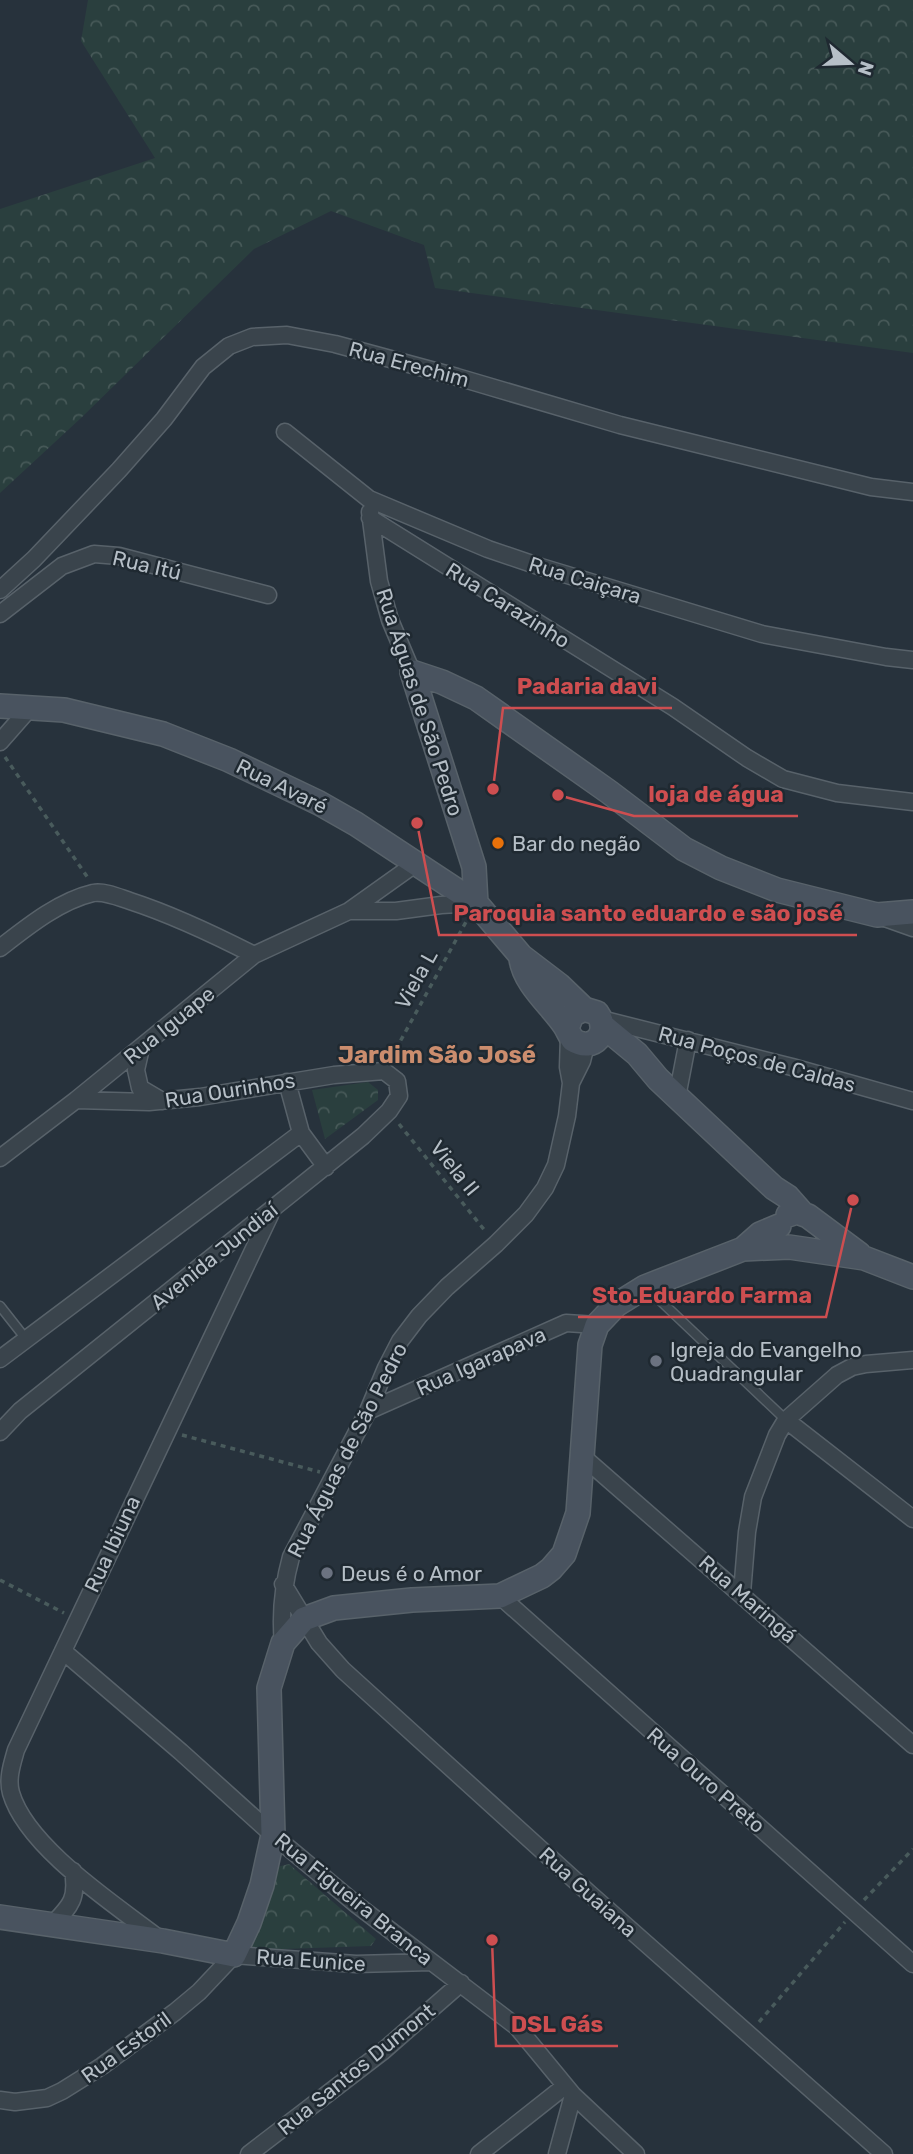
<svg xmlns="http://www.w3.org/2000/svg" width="913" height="2154" font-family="Rubik,sans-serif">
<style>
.forest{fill:url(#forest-crowns)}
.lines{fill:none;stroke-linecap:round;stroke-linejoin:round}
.lane-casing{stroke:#58626a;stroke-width:11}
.street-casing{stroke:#58626a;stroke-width:19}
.secondary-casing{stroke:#58626a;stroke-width:26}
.path{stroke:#495b5c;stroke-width:3.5;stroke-dasharray:5 5;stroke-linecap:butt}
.lane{stroke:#3a444c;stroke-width:8}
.street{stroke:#3a444c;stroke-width:16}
.secondary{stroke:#49535f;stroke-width:23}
.food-dot{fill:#e8710a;stroke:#1f2931;stroke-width:2.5}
.worship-dot{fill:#6b7280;stroke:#1f2931;stroke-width:2.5}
.labels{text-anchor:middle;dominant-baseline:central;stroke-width:5;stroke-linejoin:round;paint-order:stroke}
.street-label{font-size:21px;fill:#b6bfc7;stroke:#1f2931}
.poi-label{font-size:21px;fill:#b6bfc7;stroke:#1f2931;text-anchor:start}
.quarter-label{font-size:24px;font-weight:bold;fill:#cb8d6e;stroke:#1f2931}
.leader{fill:none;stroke:#ce4e50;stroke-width:2.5}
.callout-dot{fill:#ce4e50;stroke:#1f2931;stroke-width:2.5}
.callout-label{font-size:23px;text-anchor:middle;font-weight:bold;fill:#ce4e50;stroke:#1f2931;stroke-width:5;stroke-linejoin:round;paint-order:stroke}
</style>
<defs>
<pattern id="forest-crowns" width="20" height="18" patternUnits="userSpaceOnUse" patternTransform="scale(1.75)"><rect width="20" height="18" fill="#2a3f3e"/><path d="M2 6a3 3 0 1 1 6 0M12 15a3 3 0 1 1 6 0" fill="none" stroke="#475958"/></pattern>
</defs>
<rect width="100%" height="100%" fill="#27323c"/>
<path class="forest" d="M 88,0 L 913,0 L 913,353 L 435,288 L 424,245 L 331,211 L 254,249 L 81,418 L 0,493 L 0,209 L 155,158 L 81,41 Z
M 368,1082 L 378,1090 L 378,1100 L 325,1139 L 312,1090 Z
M 289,1864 L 376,1939 L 371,1946 L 253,1950 L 249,1940 L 277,1867 Z"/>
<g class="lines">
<g class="lane-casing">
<path id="lane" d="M 648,1289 L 786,1420
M 0,1306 L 26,1339"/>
</g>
<g class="street-casing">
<path id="street" d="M 285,432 L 369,499 L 488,549 L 541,567 L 762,634 L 886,657 L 913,660
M 370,512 L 379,581 L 390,620 L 412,672
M 370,518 L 673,707 L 747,758 L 783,779 L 837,793 L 913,802
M 0,590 L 34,559 L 119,470 L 164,419 L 203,367 L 229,346 L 252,337 L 287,335 L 335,344 L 457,377 L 620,425 L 871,487 L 913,492
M 0,614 L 62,566 L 94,554 L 119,556 L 268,595
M 0,742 L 29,709
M 349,911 L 396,911 L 441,905 L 476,903
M 882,917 L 913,928
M 0,948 C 27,927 59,901 93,893 C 105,891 118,897 130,901 C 173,915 213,934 254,955
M 601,1019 L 792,1067 L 913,1101
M 141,1048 L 136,1070 L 140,1088 L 162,1101
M 287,1082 L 301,1133 L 326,1167
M 571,1083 L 582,1061 L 586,1045
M 677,1097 L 688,1040
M 0,1158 L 76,1100 L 254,955 L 349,911 L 415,864
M 0,1359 L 301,1133
M 368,1411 L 566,1323 L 597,1325
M 786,1420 L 913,1519
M 0,1432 L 20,1411 L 363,1136 L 389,1111 L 399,1096 L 397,1081 L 384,1071 L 334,1075 L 200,1097 L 149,1102 L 76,1100
M 582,1456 L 913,1745
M 283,1584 L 319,1643 L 343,1670 L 590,1894 L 884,2154
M 742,1593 L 747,1532 L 753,1497 L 777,1435 L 786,1420 L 837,1375 L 852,1367 L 866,1364 L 913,1360
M 500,1596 L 913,1964
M 283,1643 C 280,1613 283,1586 291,1557 L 368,1411 L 386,1368 L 400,1341 L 419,1316 L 447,1287 L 496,1244 L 526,1214 L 545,1188 L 556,1165 L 567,1116 L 571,1083 L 568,1067 L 569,1035
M 63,1651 L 181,1752 L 273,1835 L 357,1905 L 517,2027 L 573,2095 L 636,2154
M 51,1926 C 70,1906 78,1900 73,1871
M 161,1940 C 116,1905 27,1848 11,1793 C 7,1779 12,1764 16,1750 L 270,1215
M 0,2100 L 15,2102 L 47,2098 L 62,2091 L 102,2066 L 175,2012 L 199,1992 L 234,1955 L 356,1964 L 431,1962
M 249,2154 L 382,2052 L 461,1983
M 479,2154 L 565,2086
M 557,2154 L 573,2095"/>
</g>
<g class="secondary-casing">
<path id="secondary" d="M 412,672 L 442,682 L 476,698 L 609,792 L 684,849 L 721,868 L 777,890 L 877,915 L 913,912
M 412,672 L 474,867 L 476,903
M 0,706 L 64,710 L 163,734 L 229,760 L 319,803 L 356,824 L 476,903 L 521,956 L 559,985 L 584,1009
M 521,959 C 525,985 551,1005 565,1026 C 568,1031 570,1036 573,1040 C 594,1053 611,1032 597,1013 L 584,1009 L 572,1015 L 567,1028
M 603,1026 L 637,1054 L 658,1079 L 774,1188 L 788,1197 L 803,1214
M 788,1215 L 797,1212 L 808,1216 L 859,1254
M 743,1249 L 789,1247 L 864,1258 L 913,1277
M 0,1917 L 163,1941 L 234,1955 L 249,1923 L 262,1885 L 273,1835 L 269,1688 L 283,1643 L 304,1619 L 334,1608 L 412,1600 L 500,1596 L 542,1576 L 551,1569 L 564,1554 L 578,1513 L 590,1345 L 597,1325 L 616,1305 L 645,1287 L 743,1249 L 760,1234 L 779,1226"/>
</g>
<path class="path" d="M 5,757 L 88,878
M 391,1058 L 467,920
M 399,1124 L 486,1232
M 182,1435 L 320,1472
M 0,1580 L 64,1613
M 864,1900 L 913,1849
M 759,2022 L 845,1922"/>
<use href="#lane" class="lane"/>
<use href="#street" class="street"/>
<use href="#secondary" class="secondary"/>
</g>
<circle class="food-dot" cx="498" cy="843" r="7"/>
<g class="worship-dot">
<circle cx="656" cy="1361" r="7"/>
<circle cx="327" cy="1573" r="7"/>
</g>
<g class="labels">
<g class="street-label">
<text transform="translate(409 364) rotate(15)">Rua Erechim</text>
<text transform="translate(147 565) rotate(13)">Rua Itú</text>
<text transform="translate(585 580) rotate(17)">Rua Caiçara</text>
<text transform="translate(508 605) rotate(32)">Rua Carazinho</text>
<text transform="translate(420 702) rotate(72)">Rua Águas de São Pedro</text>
<text transform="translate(282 786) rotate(26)">Rua Avaré</text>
<text transform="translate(416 979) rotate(-61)">Viela L</text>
<text transform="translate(169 1025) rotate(-39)">Rua Iguape</text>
<text transform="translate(757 1059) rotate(15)">Rua Poços de Caldas</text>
<text transform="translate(230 1090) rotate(-9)">Rua Ourinhos</text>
<text transform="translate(455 1168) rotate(51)">Viela II</text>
<text transform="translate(214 1256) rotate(-39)">Avenida Jundiaí</text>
<text transform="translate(481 1361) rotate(-24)">Rua Igarapava</text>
<text transform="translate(347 1450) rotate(-63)">Rua Águas de São Pedro</text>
<text transform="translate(112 1544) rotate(-65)">Rua Ibiuna</text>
<text transform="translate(748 1599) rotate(41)">Rua Maringá</text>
<text transform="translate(706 1780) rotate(41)">Rua Ouro Preto</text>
<text transform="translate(588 1892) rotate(42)">Rua Guaiana</text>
<text transform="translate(354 1899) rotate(39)">Rua Figueira Branca</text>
<text transform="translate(311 1960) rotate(4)">Rua Eunice</text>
<text transform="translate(126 2047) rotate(-36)">Rua Estoril</text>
<text transform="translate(356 2069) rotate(-39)">Rua Santos Dumont</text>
</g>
<g class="poi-label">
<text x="512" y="843">Bar do negão</text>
<text x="670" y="1349">Igreja do Evangelho<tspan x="670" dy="24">Quadrangular</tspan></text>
<text x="341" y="1573">Deus é o Amor</text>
</g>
<g class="quarter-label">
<text x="437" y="1055">Jardim São José</text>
</g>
</g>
<path class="leader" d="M493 789L503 708H672M558 795L634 816H798M417 823L439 935H857M853 1200L826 1317H578M492 1940L496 2046H618"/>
<g class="callout-dot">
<circle cx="493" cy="789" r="7"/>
<circle cx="558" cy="795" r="7"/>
<circle cx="417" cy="823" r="7"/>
<circle cx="853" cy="1200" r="7"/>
<circle cx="492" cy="1940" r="7"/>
</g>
<g class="callout-label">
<text x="587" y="694">Padaria davi</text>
<text x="716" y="802">loja de água</text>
<text x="648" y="921">Paroquia santo eduardo e são josé</text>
<text x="702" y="1303">Sto.Eduardo Farma</text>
<text x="557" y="2032">DSL Gás</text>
</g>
<g transform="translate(850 63) rotate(109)" stroke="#1f2931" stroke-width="5" paint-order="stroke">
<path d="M0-5L12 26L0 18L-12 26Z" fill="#b6bfc7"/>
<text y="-10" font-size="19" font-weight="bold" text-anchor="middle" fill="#b6bfc7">N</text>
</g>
</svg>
